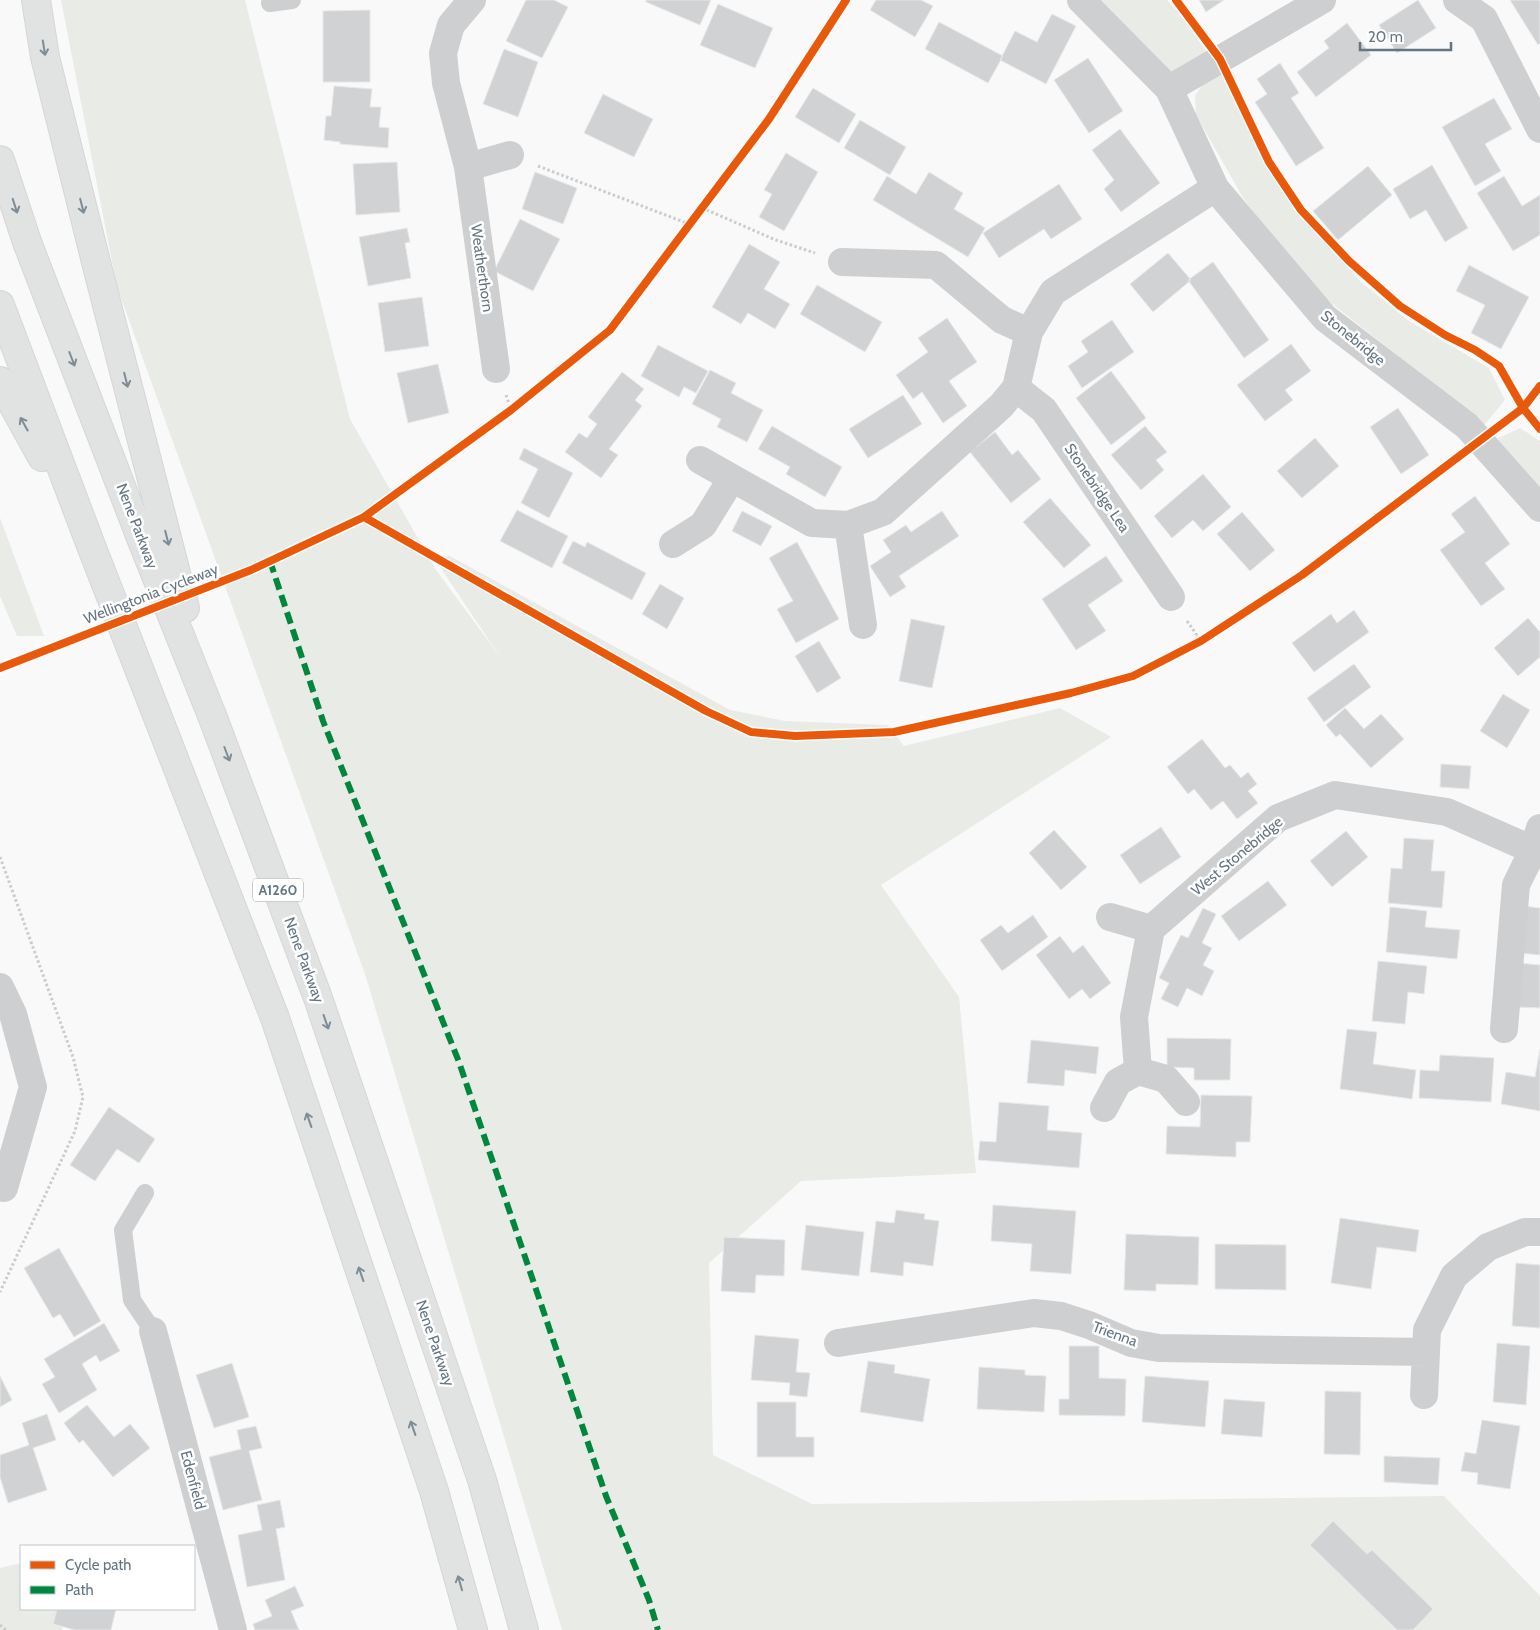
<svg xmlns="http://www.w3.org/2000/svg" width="1540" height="1630" font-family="Cabin,sans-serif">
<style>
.green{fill:#e8ebe6}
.building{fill:#d0d2d3;stroke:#e8e8e8}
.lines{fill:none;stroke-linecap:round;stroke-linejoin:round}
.highway-casing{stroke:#d5d6d6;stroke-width:30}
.path{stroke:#cbcccd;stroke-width:3;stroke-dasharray:2.5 2.5;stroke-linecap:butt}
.lane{stroke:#cecfd0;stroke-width:18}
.street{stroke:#cecfd0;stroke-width:28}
.highway{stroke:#e1e2e2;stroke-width:28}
.quiet{stroke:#00873e;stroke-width:6;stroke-dasharray:12 6;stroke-linecap:butt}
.cycleway-casing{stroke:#fff;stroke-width:11}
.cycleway{stroke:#e8590c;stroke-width:8}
.oneway{stroke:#7e8c96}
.labels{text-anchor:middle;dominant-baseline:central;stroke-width:5;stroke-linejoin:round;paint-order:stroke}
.shield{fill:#fff;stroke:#939fa8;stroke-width:1}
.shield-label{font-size:14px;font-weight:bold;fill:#657683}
.street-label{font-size:15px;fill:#657683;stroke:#fff}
</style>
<rect width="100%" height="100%" fill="#f9f9f9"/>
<path class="green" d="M 61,0 L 245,0 L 350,419 L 436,570 L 501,658 L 440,567 L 448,555 L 730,710 L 785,721 L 888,725 L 904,746 L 1060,708 L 1111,737 L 881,885 L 959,997 L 976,1173 L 801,1181 L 709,1263 L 713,1455 L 812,1504 L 1444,1496 L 1540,1596 L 1540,1630 L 562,1630 L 365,974 L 117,287 Z
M 1093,0 L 1167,0 L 1181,15 L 1210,57 L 1170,80 Z
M 1220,73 L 1236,101 L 1264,161 L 1287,198 L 1360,281 L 1409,321 L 1489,368 L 1505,400 L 1480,430 L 1454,400 L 1302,280 L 1242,196 L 1196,115 L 1195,96 L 1204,82 Z
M 1520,428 L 1540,441 L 1540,489 L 1490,442 Z
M 0,518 L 44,636 L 17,636 L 0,596 Z
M 21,1563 L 21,1609 L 65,1609 L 62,1630 L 0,1630 L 0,1568 Z"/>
<path class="building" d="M 526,0 L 554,0 L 568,7 L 542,58 L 506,41 Z
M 646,0 L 711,0 L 700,25 L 646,2 Z
M 876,0 L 921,0 L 933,6 L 915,37 L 870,10 Z
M 1199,0 L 1224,0 L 1206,12 Z
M 1418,0 L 1436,28 L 1397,53 L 1379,25 Z
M 1510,0 L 1540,0 L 1540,43 L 1538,45 Z
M 718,4 L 773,28 L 755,68 L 700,45 Z
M 370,10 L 370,82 L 323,82 L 323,11 Z
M 1052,14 L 1076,26 L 1046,84 L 1000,60 L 1015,31 L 1037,42 Z
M 939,22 L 1003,56 L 988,83 L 925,49 Z
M 1347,23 L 1371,55 L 1316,97 L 1297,72 L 1329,48 L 1324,41 Z
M 504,49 L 538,62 L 518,117 L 483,104 Z
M 1088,58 L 1123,111 L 1089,133 L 1054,80 Z
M 1280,63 L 1299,93 L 1291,98 L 1324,148 L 1296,166 L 1255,102 L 1267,94 L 1257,79 Z
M 334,86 L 372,89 L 370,107 L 381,107 L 379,127 L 389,128 L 388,148 L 340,144 L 340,142 L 324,140 L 326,116 L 331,116 Z
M 813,88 L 856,114 L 839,143 L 795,117 Z
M 603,94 L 653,119 L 634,157 L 584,133 Z
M 1494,98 L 1512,129 L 1485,144 L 1501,171 L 1475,186 L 1442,127 Z
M 860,120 L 906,147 L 890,175 L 844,148 Z
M 1120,129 L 1160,183 L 1121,212 L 1104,189 L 1114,180 L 1092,150 Z
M 786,153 L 818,172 L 784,231 L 759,217 L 772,194 L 764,190 Z
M 397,162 L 400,212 L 356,215 L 353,164 Z
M 1432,165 L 1468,228 L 1445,242 L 1426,210 L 1410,219 L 1393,189 Z
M 1368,166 L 1392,195 L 1338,240 L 1313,211 Z
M 535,172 L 577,188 L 563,224 L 522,209 Z
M 929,172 L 963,193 L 954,209 L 985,228 L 968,257 L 873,200 L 887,176 L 916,194 Z
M 1504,176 L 1522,206 L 1540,195 L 1540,235 L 1513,251 L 1477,193 Z
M 1059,184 L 1082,219 L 1051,239 L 1044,229 L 999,258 L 983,233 Z
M 520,219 L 560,239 L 533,291 L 494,271 Z
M 407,228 L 410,242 L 405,243 L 411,278 L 368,286 L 359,237 Z
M 749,244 L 780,262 L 764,289 L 790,304 L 775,329 L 748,313 L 741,324 L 712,307 Z
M 1168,253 L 1191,280 L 1153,312 L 1130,284 Z
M 1213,262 L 1269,340 L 1244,358 L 1188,280 Z
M 1469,265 L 1529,297 L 1501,349 L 1471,333 L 1485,305 L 1456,291 Z
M 817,285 L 882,322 L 865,352 L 800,314 Z
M 422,297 L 429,346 L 385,352 L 378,303 Z
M 947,318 L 977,362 L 949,381 L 967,406 L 943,423 L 922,392 L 913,399 L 896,375 L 928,352 L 918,338 Z
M 1112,320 L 1134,352 L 1082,388 L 1068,366 L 1088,352 L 1081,341 Z
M 1291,344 L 1311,371 L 1285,390 L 1293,400 L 1265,421 L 1237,385 Z
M 658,345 L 708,371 L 696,393 L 684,387 L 679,397 L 641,376 Z
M 438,364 L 449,413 L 408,423 L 397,373 Z
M 710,370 L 736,383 L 731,393 L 763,410 L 747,442 L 717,427 L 721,419 L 692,404 Z
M 1111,371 L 1146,418 L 1111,445 L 1076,398 Z
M 622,372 L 644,389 L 635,400 L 642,406 L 609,449 L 618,455 L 601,478 L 565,452 L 579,433 L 587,438 L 597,424 L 588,417 Z
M 903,395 L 922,424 L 868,458 L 849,429 Z
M 1398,408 L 1429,455 L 1401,474 L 1370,427 Z
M 772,426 L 842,467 L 825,497 L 786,474 L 790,467 L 758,449 Z
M 1145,426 L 1167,452 L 1156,460 L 1164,470 L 1141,490 L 1111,455 Z
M 995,432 L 1012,455 L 1018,450 L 1041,479 L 1011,503 L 970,452 Z
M 1315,438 L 1339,466 L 1302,498 L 1277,471 Z
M 524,448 L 573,473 L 549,518 L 521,503 L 538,469 L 519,459 Z
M 1203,474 L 1231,507 L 1203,531 L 1193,520 L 1172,538 L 1154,516 Z
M 1475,496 L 1510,544 L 1485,563 L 1505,589 L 1481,606 L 1440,550 L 1465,532 L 1451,514 Z
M 1050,498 L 1091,545 L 1064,568 L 1023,522 Z
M 517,510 L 568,536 L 552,568 L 500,541 Z
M 742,511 L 772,526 L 761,546 L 732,531 Z
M 942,511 L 959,536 L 899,576 L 906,587 L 890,597 L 870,566 L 891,552 L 883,540 L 906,525 L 911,532 Z
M 1242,512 L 1275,550 L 1250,571 L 1217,534 Z
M 573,541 L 585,547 L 587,542 L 646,573 L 632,600 L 562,563 Z
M 797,542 L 839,619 L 796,643 L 777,609 L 793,601 L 769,558 Z
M 1106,556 L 1123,581 L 1088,605 L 1106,631 L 1076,650 L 1042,599 Z
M 660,584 L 684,598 L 667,629 L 642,614 Z
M 1354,610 L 1369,632 L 1314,672 L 1292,643 L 1331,614 L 1337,623 Z
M 1528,618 L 1540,632 L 1540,657 L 1518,676 L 1494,648 Z
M 911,619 L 945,626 L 932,688 L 899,681 Z
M 819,641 L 841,678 L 817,693 L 795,656 Z
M 1354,664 L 1371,687 L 1324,722 L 1307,698 Z
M 1503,694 L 1530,710 L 1507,748 L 1480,731 Z
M 1345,708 L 1364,729 L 1381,714 L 1404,739 L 1371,768 L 1340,734 L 1336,737 L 1326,725 Z
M 1202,739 L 1225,768 L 1230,765 L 1241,778 L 1248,772 L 1257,784 L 1248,791 L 1258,803 L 1237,819 L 1223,801 L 1211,810 L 1194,789 L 1188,794 L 1167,767 Z
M 1441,764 L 1471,766 L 1469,789 L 1440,787 Z
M 1161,827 L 1181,857 L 1140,884 L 1120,855 Z
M 1054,830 L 1087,867 L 1061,890 L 1029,853 Z
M 1346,831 L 1368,857 L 1332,887 L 1310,861 Z
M 1404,838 L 1434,840 L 1431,871 L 1445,871 L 1442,908 L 1388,903 L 1391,868 L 1402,869 Z
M 1268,881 L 1287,905 L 1239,941 L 1221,916 Z
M 1523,906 L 1540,908 L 1540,955 L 1518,953 Z
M 1390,907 L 1427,911 L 1425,927 L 1460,930 L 1457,959 L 1386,952 Z
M 1203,908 L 1216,914 L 1202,943 L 1212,948 L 1203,965 L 1214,971 L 1202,996 L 1187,988 L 1178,1007 L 1161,999 L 1169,983 L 1159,978 L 1181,935 L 1188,938 Z
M 1033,915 L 1048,937 L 1002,971 L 980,940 L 1001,925 L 1008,933 Z
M 1060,936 L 1073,953 L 1083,945 L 1111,983 L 1090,999 L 1082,989 L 1069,999 L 1036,955 Z
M 1378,961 L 1427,966 L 1424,994 L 1408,992 L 1405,1024 L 1372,1021 Z
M 1519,963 L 1540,965 L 1540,1008 L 1516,1007 Z
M 1347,1029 L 1377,1032 L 1373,1064 L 1416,1070 L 1412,1099 L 1340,1089 Z
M 1167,1038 L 1231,1039 L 1230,1080 L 1194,1080 L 1194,1068 L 1167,1067 Z
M 1031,1040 L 1099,1047 L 1096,1074 L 1065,1070 L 1064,1086 L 1027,1083 Z
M 1540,1049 L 1540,1111 L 1501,1104 L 1506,1072 L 1535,1077 Z
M 1440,1055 L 1494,1058 L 1491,1102 L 1419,1098 L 1420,1070 L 1439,1071 Z
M 1201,1095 L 1252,1096 L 1250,1142 L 1236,1142 L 1236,1157 L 1166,1154 L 1167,1126 L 1200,1127 Z
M 999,1102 L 1049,1106 L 1047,1130 L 1082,1133 L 1079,1168 L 978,1160 L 980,1141 L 996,1142 Z
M 109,1107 L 155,1139 L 139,1163 L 117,1149 L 95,1181 L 70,1165 Z
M 993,1205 L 1076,1211 L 1071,1274 L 1030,1271 L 1032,1244 L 991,1241 Z
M 896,1210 L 925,1214 L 924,1219 L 939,1221 L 933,1266 L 904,1262 L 903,1276 L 870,1272 L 876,1221 L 894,1223 Z
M 1340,1218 L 1419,1230 L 1416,1252 L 1377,1247 L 1371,1289 L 1331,1283 Z
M 806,1225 L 864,1232 L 859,1276 L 801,1270 Z
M 1126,1234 L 1199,1237 L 1198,1285 L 1156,1284 L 1156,1291 L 1124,1290 Z
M 724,1237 L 785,1240 L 784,1276 L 756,1275 L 755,1293 L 721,1291 Z
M 1215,1244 L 1286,1245 L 1286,1290 L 1215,1289 Z
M 59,1248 L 101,1321 L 74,1337 L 60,1314 L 53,1318 L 24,1268 Z
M 1516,1263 L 1540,1265 L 1540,1328 L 1512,1326 Z
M 104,1323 L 120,1351 L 100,1362 L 96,1355 L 82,1364 L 97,1390 L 59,1413 L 42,1384 L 55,1377 L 44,1359 Z
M 755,1335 L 799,1339 L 796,1372 L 810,1373 L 807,1397 L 789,1395 L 790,1383 L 751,1380 Z
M 1497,1343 L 1530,1346 L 1526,1405 L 1493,1402 Z
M 1069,1346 L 1099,1346 L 1099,1378 L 1126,1379 L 1125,1416 L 1059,1415 L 1059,1399 L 1069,1399 Z
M 868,1361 L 895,1365 L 894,1373 L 930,1379 L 923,1422 L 860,1412 Z
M 232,1363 L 249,1417 L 214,1428 L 196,1375 Z
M 979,1367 L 1025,1370 L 1025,1375 L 1046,1376 L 1044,1412 L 977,1409 Z
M 0,1376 L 12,1400 L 0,1407 Z
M 1145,1376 L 1209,1381 L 1205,1427 L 1142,1422 Z
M 1325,1391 L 1361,1392 L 1360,1455 L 1324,1454 Z
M 1224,1399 L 1265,1402 L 1262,1437 L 1221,1434 Z
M 757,1402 L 796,1402 L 796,1437 L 814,1437 L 814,1457 L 757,1457 Z
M 87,1405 L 114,1437 L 130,1424 L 150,1448 L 113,1477 L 83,1440 L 79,1443 L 64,1423 Z
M 47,1414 L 56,1440 L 33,1448 L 47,1490 L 8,1503 L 0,1477 L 0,1455 L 29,1445 L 22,1423 Z
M 1482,1420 L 1520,1426 L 1510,1489 L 1477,1484 L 1478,1473 L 1461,1471 L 1465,1452 L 1476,1454 Z
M 256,1426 L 262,1448 L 249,1451 L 262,1500 L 223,1510 L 209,1457 L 241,1449 L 237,1430 Z
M 1384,1456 L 1440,1458 L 1438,1485 L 1384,1482 Z
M 280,1500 L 285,1527 L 276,1529 L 285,1580 L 247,1587 L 238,1535 L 262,1530 L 257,1505 Z
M 1333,1521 L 1367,1554 L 1372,1550 L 1433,1609 L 1413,1630 L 1397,1630 L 1310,1545 Z
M 295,1586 L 304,1606 L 291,1611 L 299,1630 L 255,1630 L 253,1624 L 272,1616 L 265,1600 Z
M 57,1609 L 116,1609 L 111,1630 L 75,1630 L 53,1624 Z"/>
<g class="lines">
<g class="highway-casing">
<path id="highway" d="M 36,0 L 45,57 L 99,274 L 185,608
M 0,160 L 27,242 L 141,538 L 213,718 L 318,998 L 482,1480 L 524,1630
M 0,305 L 90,543 L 275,1018 L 434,1491 L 473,1630
M 0,381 L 42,457"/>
</g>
<path class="path" d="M 538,166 L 689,224
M 702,208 L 776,240 L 815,253
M 506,395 L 511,410
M 1187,621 L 1201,641
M 0,857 L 73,1057 L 83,1097 L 75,1131 L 0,1292
M 0,1625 L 6,1630"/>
<path class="lane" d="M 270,3 L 292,0
M 145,1193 L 123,1230 L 132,1300 L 153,1331"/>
<path class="street" d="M 472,0 L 451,25 L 443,53 L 446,83 L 468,167 L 496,369
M 1081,0 L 1169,89 L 1215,188 L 1325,318 L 1467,426 L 1540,508
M 1457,0 L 1484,19 L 1540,129
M 1169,89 L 1322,0
M 468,167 L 510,155
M 842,262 L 936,265 L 1002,320 L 1029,332
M 1016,388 L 1044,410 L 1171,597
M 700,460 L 812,523 L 848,525 L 883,512 L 1001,406 L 1016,388 L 1029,332 L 1053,292 L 1215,188
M 848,525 L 863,625
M 673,544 L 703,525 L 732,478
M 1110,917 L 1151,929 L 1278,818 L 1335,795 L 1447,812 L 1533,850
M 0,987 L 13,1014 L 33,1087 L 4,1188
M 1504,1029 L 1516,885 L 1533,850 L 1540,828
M 1138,1071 L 1134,1017 L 1151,929
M 1104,1108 L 1118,1082 L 1138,1071 L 1166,1079 L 1186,1102
M 153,1331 L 233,1630
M 838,1343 L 1034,1313 L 1061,1316 L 1089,1325 L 1131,1343 L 1159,1348 L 1426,1352
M 1424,1395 L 1427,1330 L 1454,1276 L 1488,1247 L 1525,1232 L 1540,1232"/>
<use href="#highway" class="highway"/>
<path class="quiet" d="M 270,561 L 323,721 L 459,1062 L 606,1496 L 649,1600 L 658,1630"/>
<g class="cycleway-casing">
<path id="cycleway" d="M 1176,0 L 1220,59 L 1269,162 L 1301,210 L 1349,261 L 1400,306 L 1445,335 L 1475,350 L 1499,366 L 1523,408 L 1540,386
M 364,517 L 511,410 L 610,330 L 769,119 L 846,0
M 0,668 L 251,570 L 364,517 L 706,711 L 751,732 L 795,736 L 894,732 L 1071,693 L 1133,676 L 1201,641 L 1302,575 L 1523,408 L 1540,429"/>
</g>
<use href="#cycleway" class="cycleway"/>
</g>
<defs><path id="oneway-shaft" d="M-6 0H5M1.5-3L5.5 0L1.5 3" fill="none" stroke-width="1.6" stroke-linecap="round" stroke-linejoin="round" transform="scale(1.25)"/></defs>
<g class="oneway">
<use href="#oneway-shaft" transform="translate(44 48) rotate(81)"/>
<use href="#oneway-shaft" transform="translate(15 206) rotate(72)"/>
<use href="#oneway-shaft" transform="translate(82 206) rotate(76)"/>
<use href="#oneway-shaft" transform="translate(72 359) rotate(69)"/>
<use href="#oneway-shaft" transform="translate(126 380) rotate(76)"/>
<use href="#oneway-shaft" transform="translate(24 424) rotate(-119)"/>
<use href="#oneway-shaft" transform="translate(167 538) rotate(76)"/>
<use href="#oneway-shaft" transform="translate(227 754) rotate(69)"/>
<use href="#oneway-shaft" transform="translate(326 1022) rotate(71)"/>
<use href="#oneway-shaft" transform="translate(309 1120) rotate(-109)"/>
<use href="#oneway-shaft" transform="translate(361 1274) rotate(-109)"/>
<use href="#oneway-shaft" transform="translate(413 1428) rotate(-109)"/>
<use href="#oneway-shaft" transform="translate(460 1583) rotate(-106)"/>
</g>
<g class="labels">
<rect class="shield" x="253" y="878.5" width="50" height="23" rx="4"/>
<g class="shield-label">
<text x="278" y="890">A1260</text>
</g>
<g class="street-label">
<text transform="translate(482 268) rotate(82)">Weatherthorn</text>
<text transform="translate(1353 338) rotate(39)">Stonebridge</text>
<text transform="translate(1097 488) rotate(56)">Stonebridge Lea</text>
<text transform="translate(137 526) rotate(69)">Nene Parkway</text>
<text transform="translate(151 594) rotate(-21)">Wellingtonia Cycleway</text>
<text transform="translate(1237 856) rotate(-40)">West Stonebridge</text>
<text transform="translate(304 960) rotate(70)">Nene Parkway</text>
<text transform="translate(1115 1334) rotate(20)">Trienna</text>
<text transform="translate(435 1343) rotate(71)">Nene Parkway</text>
<text transform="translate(193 1480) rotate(75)">Edenfield</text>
</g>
</g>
<rect x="20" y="1545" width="175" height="65" fill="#ffffff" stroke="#c1c8cd"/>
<rect x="30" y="1561" width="25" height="8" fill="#e8590c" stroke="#c1c8cd"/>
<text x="65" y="1570" font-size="15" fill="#657683">Cycle path</text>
<rect x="30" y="1586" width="25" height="8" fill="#00873e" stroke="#c1c8cd"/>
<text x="65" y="1595" font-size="15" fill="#657683">Path</text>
<path d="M1360 42v8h91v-8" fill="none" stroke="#657683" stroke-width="2.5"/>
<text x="1368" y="42" font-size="15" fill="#657683" stroke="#ffffff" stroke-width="4" paint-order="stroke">20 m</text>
</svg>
